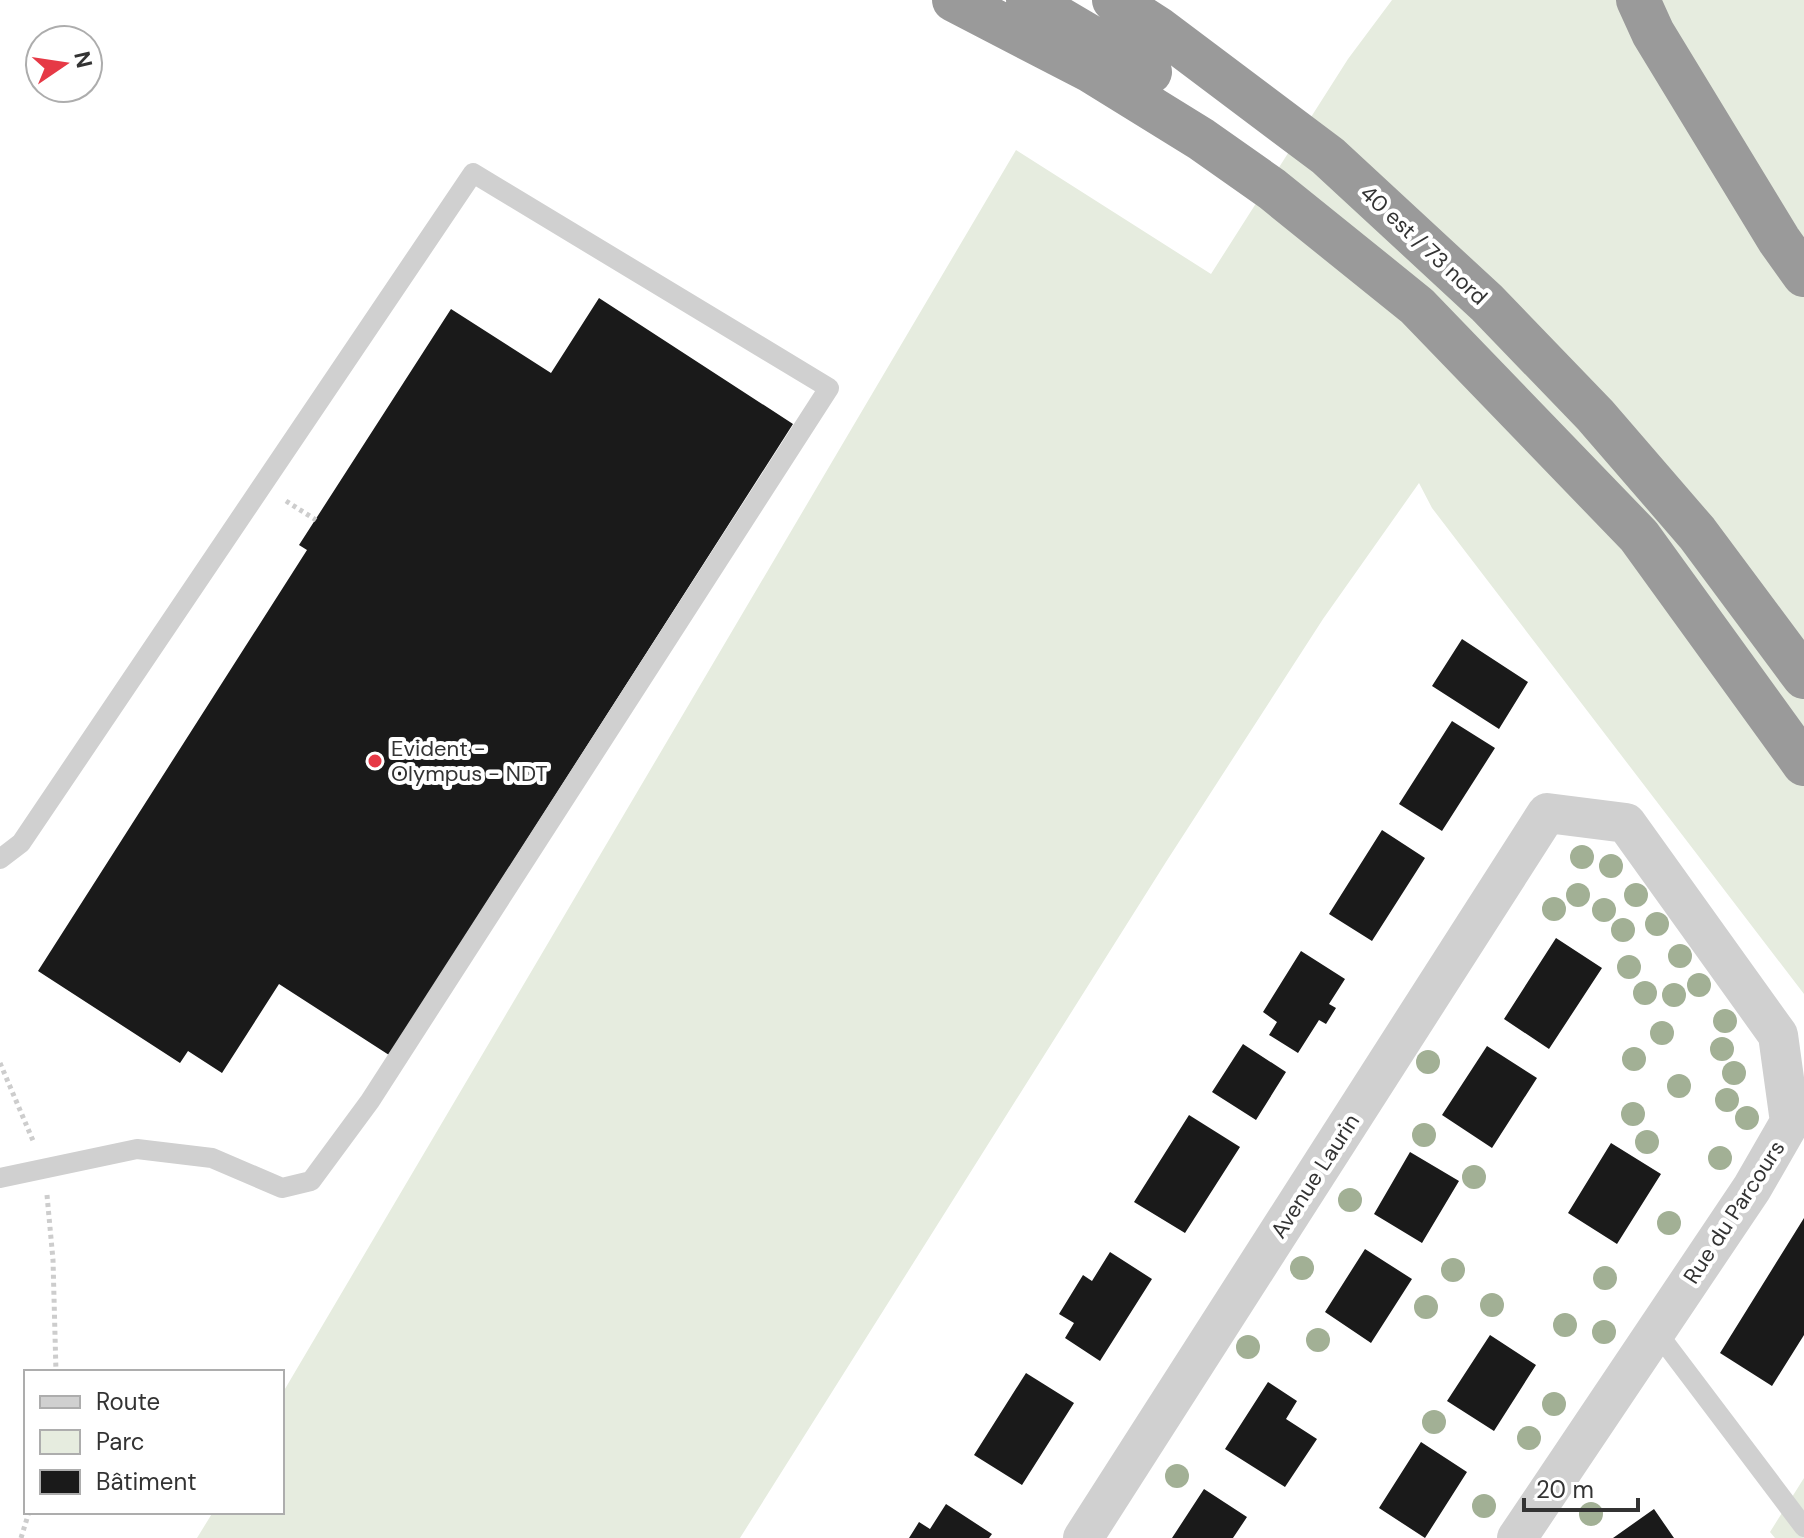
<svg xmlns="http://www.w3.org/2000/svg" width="1804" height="1538" font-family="'DM Sans',sans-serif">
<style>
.green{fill:#e6ecdf}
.building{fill:#1a1a1a}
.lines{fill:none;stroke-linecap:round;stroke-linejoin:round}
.path{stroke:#cdcdcd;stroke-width:5;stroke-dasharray:4 4;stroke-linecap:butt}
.service{stroke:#d0d0d0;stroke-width:20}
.minor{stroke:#d0d0d0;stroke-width:40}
.motorway{stroke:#9a9a9a;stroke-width:44}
.tree{fill:#a2b095}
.poi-dot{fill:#e63946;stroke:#fff;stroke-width:3}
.labels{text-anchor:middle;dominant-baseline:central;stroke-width:8;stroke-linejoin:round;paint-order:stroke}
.street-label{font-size:22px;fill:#333;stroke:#fff}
.poi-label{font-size:22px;fill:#333;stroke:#fff;text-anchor:start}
</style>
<rect width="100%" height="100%" fill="#fff"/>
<path class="green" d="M 1392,0 L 1804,0 L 1804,994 L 1432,508 L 1419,483 L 1323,619 L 1166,862 L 740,1538 L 197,1538 L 213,1512 L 282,1512 L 282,1394 L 1016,150 L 1211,274 L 1348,59 Z
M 1804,1478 L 1804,1538 L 1775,1538 L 1770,1532 Z"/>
<path class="building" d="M 599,298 L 793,424 L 389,1055 L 279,984 L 222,1073 L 188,1051 L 180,1063 L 38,971 L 307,550 L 299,545 L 451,309 L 551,373 Z
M 1462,639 L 1528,682 L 1499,729 L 1432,686 Z
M 1452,721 L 1495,748 L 1442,831 L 1399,804 Z
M 1382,830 L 1425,858 L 1372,941 L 1329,914 Z
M 1556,938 L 1602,968 L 1549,1049 L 1504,1019 Z
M 1301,951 L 1345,979 L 1329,1004 L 1336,1008 L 1326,1024 L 1319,1020 L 1298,1053 L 1269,1035 L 1277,1022 L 1263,1012 Z
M 1243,1044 L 1286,1072 L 1256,1120 L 1212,1092 Z
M 1487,1046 L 1537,1078 L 1492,1148 L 1442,1115 Z
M 1189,1115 L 1240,1147 L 1185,1233 L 1134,1202 Z
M 1611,1143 L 1661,1174 L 1617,1244 L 1568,1213 Z
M 1410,1152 L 1459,1181 L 1422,1243 L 1374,1214 Z
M 1804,1218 L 1804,1335 L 1772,1386 L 1720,1353 Z
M 1365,1249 L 1412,1279 L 1371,1343 L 1325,1312 Z
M 1110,1252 L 1152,1279 L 1100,1361 L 1065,1338 L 1074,1323 L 1059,1314 L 1083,1275 L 1092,1281 Z
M 1490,1335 L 1536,1365 L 1494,1431 L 1447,1401 Z
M 1026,1373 L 1074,1403 L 1022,1485 L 974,1455 Z
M 1268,1382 L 1297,1401 L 1286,1419 L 1317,1439 L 1285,1487 L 1225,1449 Z
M 1421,1442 L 1467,1472 L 1425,1538 L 1379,1508 Z
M 1204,1489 L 1247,1517 L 1233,1538 L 1172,1538 Z
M 946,1504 L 992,1534 L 989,1538 L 909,1538 L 919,1522 L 930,1529 Z
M 1654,1509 L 1674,1538 L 1613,1538 Z"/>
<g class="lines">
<path class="path" d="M 286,501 L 316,520
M 0,1063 L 34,1143
M 47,1195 L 53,1260 L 56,1372
M 21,1538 L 29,1512"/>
<path class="service" d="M 0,859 L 21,843 L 473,173 L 829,388 L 370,1101 L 311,1181 L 282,1188 L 212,1158 L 137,1149 L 0,1178
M 1656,1331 L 1804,1527"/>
<path class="minor" d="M 1083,1538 L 1547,813 L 1626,823 L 1778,1035 L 1790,1122 L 1752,1188 L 1517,1538"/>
<path class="motorway" d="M 954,0 L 1091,71 L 1201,139 L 1272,189 L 1417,306 L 1639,536 L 1804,764
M 1028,0 L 1150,72
M 1114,0 L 1159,29 L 1328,156 L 1487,303 L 1595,415 L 1697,533 L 1804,677
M 1638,0 L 1653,33 L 1779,240 L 1804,275"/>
</g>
<g class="tree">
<circle cx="1582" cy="857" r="12"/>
<circle cx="1611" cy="866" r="12"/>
<circle cx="1578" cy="895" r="12"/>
<circle cx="1636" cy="895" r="12"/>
<circle cx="1554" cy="909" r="12"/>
<circle cx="1604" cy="910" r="12"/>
<circle cx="1657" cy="924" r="12"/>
<circle cx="1623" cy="930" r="12"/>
<circle cx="1680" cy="956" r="12"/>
<circle cx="1629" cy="967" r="12"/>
<circle cx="1699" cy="985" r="12"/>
<circle cx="1645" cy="993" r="12"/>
<circle cx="1674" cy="995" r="12"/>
<circle cx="1725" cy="1021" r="12"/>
<circle cx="1662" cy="1033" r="12"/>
<circle cx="1722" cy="1049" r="12"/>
<circle cx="1634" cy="1059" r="12"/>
<circle cx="1428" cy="1062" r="12"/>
<circle cx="1734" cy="1073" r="12"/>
<circle cx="1679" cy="1086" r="12"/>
<circle cx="1727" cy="1100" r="12"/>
<circle cx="1633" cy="1114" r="12"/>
<circle cx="1747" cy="1118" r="12"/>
<circle cx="1424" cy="1135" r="12"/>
<circle cx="1647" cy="1142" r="12"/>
<circle cx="1720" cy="1158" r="12"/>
<circle cx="1474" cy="1177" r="12"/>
<circle cx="1350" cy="1200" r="12"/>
<circle cx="1669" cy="1223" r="12"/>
<circle cx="1302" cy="1268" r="12"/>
<circle cx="1453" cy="1270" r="12"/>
<circle cx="1605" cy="1278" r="12"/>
<circle cx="1492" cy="1305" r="12"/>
<circle cx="1426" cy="1307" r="12"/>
<circle cx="1565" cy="1325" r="12"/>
<circle cx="1604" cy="1332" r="12"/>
<circle cx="1318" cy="1340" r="12"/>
<circle cx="1248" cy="1347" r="12"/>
<circle cx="1554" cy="1404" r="12"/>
<circle cx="1434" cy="1422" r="12"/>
<circle cx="1529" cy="1438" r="12"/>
<circle cx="1177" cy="1476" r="12"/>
<circle cx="1484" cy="1506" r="12"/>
<circle cx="1591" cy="1514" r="12"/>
</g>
<circle class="poi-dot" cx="375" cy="761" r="8"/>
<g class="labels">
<g class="street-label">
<text transform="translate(1424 245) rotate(43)">40 est / 73 nord</text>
<text transform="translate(1315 1176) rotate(-57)">Avenue Laurin</text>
<text transform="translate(1734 1212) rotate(-57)">Rue du Parcours</text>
</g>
<g class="poi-label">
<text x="391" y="748">Evident -<tspan x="391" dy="25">Olympus - NDT</tspan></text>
</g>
</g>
<rect x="24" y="1370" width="260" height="144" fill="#ffffff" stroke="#adadad" stroke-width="2"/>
<rect x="40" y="1396" width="40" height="12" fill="#d0d0d0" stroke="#adadad" stroke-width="2"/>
<text x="96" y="1410" font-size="24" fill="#333333">Route</text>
<rect x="40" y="1430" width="40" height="24" fill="#e6ecdf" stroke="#adadad" stroke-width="2"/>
<text x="96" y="1450" font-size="24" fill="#333333">Parc</text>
<rect x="40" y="1470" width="40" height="24" fill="#1a1a1a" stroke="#adadad" stroke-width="2"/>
<text x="96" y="1490" font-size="24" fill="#333333">Bâtiment</text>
<g transform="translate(64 64) rotate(77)"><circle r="38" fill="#ffffff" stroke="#adadad" stroke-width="2"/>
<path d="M0-6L14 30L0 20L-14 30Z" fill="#e63946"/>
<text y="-12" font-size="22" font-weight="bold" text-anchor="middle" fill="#333333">N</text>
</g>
<path d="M1524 1498v12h114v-12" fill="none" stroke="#333333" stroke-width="4"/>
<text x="1536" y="1498" font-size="24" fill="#333333" stroke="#ffffff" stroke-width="6" paint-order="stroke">20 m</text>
</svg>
